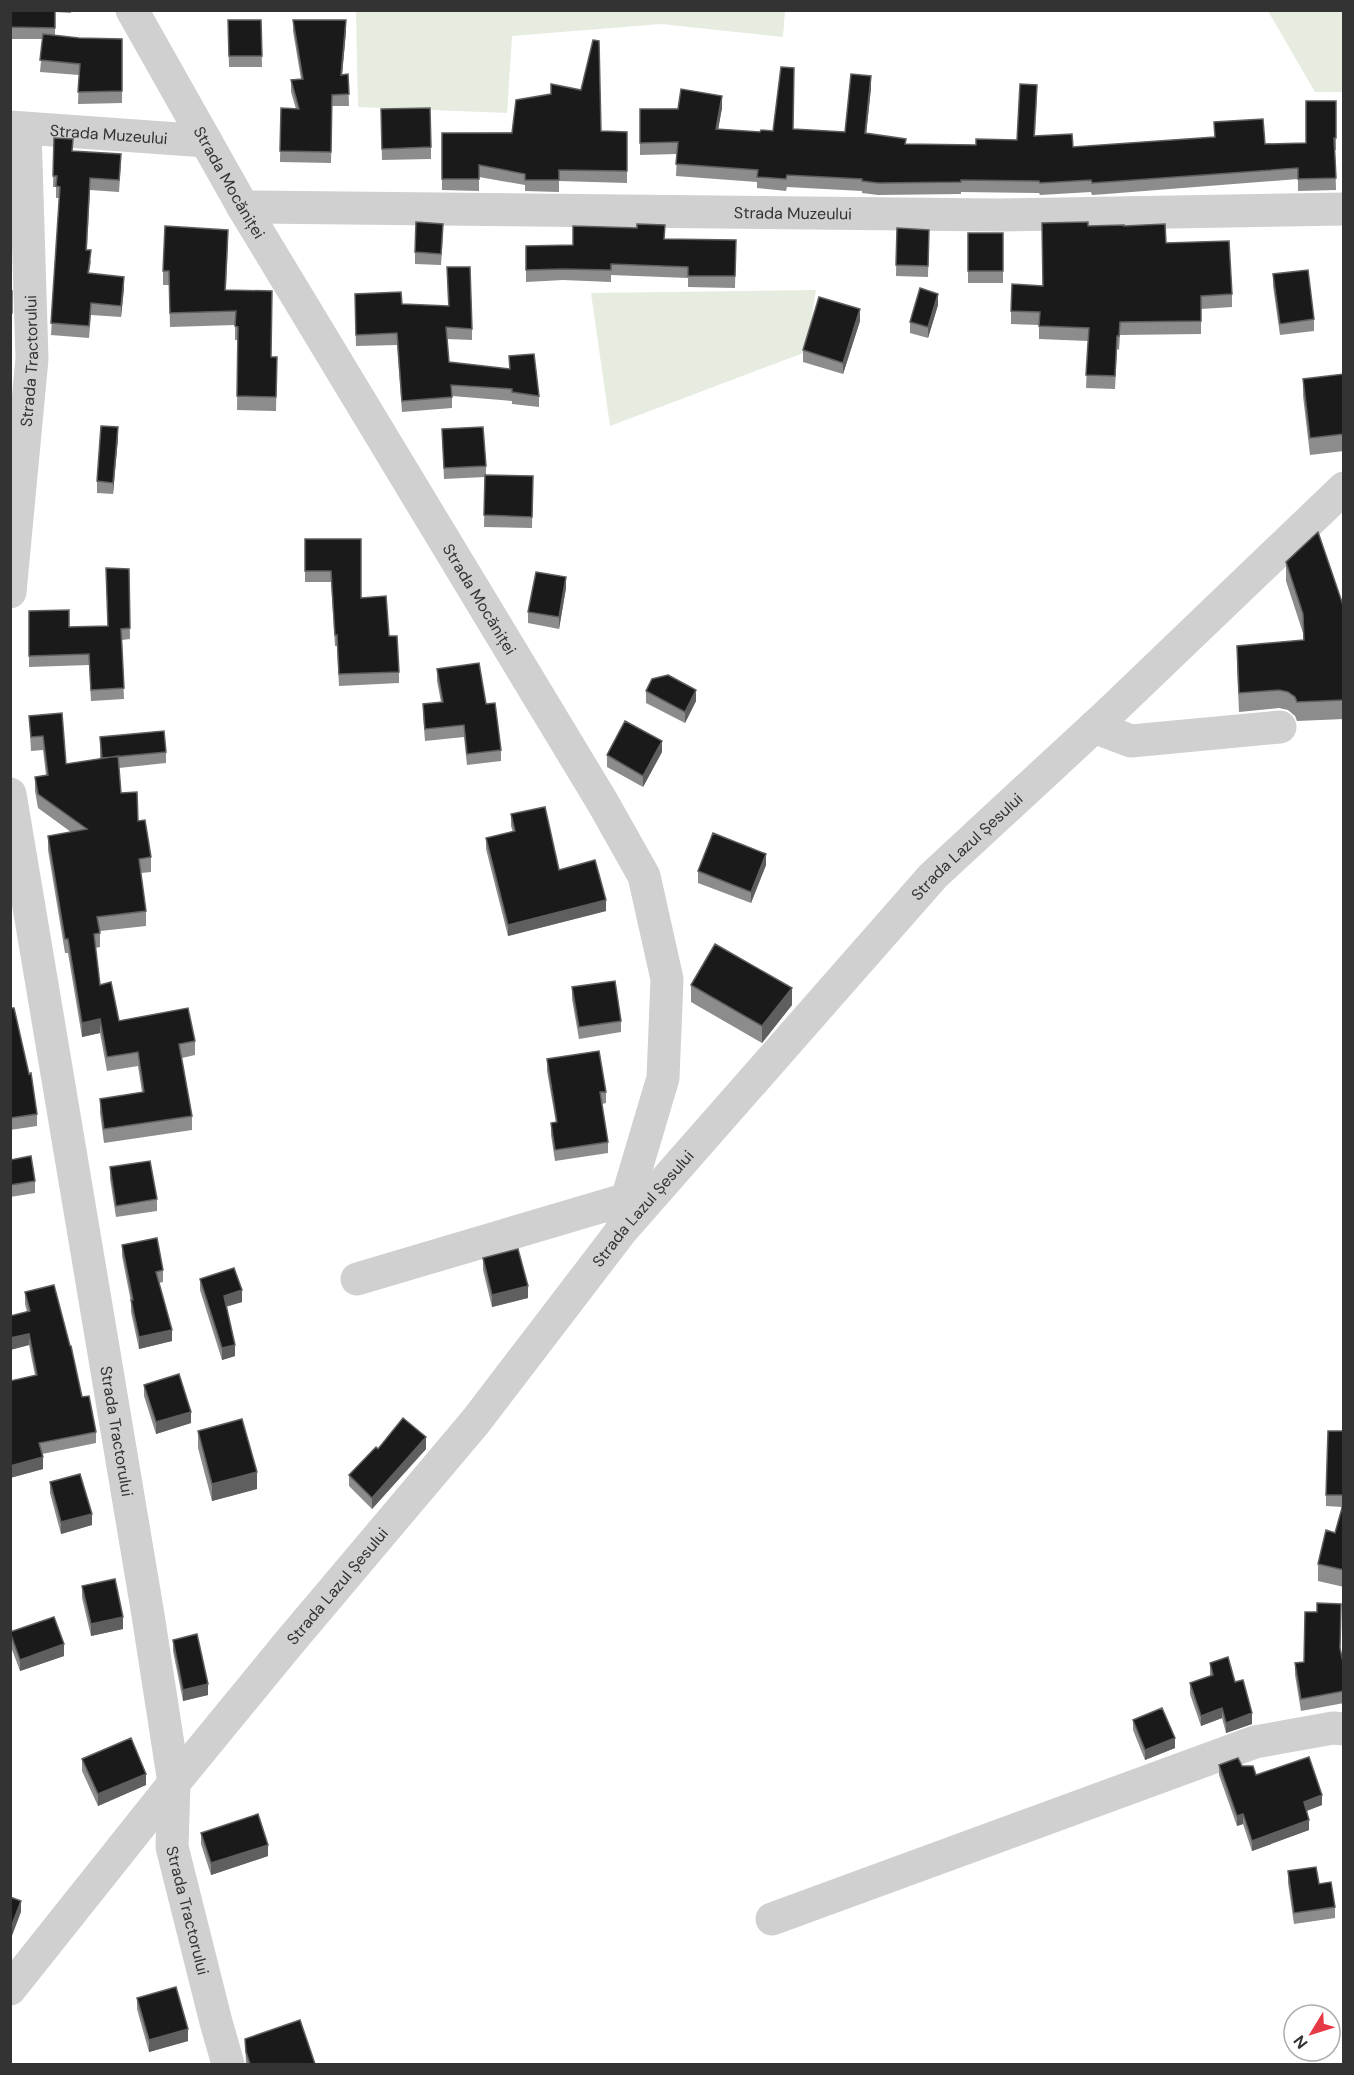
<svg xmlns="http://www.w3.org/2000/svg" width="1354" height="2075" font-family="'DM Sans',sans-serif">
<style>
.green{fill:#e6ecdf}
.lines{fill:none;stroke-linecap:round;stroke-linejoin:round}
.minor{stroke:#d0d0d0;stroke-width:33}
.wall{fill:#8c8c8c}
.shaded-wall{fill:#5f5f5f}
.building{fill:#1a1a1a;stroke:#5f5f5f;stroke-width:1.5}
.labels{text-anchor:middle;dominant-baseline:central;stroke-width:6;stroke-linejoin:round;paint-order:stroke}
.street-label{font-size:16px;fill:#333;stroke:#fff}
</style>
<rect width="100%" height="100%" fill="#fff"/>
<path class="green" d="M 356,11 L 785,11 L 783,37 L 661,24 L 512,36 L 507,113 L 358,107 Z
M 1268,11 L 1343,11 L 1343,92 L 1315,92 Z
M 816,290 L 806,352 L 610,426 L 591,293 Z"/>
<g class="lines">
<g class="minor">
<path id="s1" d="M 132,10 L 243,207 L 603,803 L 644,876 L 667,979 L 663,1078 L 627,1199 L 622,1228"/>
<path id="s2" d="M 10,127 L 206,141"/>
<path id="s3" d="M 243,207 L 997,215 L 1344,209"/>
<path id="s4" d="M 10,592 L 32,359 L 25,129"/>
<path d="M 1094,727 L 1131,741 L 1280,727"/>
<path id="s5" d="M 10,794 L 148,1615 L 174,1783 L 172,1847 L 216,2022 L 228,2064"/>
<path d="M 357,1279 L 627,1199"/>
<path d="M 772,1919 L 1255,1742 L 1333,1728 L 1344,1729"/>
<path id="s6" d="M 10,1989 L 174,1783 L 288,1644 L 476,1421 L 622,1230 L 933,876 L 1107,715 L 1344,488"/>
</g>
</g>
<path class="wall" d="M 10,10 L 71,10 L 71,13 L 55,12 L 55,35 L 79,38 L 122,39 L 122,103 L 78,104 L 79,75 L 40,72 L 43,39 L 10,39 Z
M 228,20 L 261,20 L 262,67 L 229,67 Z
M 293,20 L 346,31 L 342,75 L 348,74 L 349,106 L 332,106 L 331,163 L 280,162 L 281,108 L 296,109 L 291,92 L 291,80 L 301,79 L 293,31 Z
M 871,88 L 866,134 L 906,144 L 976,145 L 1017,140 L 1037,97 L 1035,136 L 1073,147 L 1215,137 L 1214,122 L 1265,144 L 1306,143 L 1336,101 L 1336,150 L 1335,150 L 1336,190 L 1298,191 L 1298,179 L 1106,194 L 1092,195 L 1091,192 L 1040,195 L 1039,193 L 961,192 L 961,194 L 878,195 L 862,193 L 862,191 L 787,187 L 786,191 L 757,188 L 757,182 L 676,176 L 677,154 L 640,155 L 640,109 L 722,108 L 718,129 L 760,132 L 793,129 L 845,132 Z
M 381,121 L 431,147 L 431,159 L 382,160 Z
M 601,131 L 627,132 L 627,183 L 559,181 L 559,192 L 525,191 L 525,185 L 479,177 L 479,191 L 442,190 L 442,133 Z
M 54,138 L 73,151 L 121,165 L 119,192 L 90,190 L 87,250 L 91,262 L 89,273 L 124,288 L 121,317 L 91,315 L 89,338 L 51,335 L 59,198 L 56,198 L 56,187 L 53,187 Z
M 1088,226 L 1124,226 L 1166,243 L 1232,294 L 1232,307 L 1201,309 L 1201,334 L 1120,335 L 1119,350 L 1117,349 L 1115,389 L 1086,388 L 1088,341 L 1039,339 L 1039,325 L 1011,324 L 1011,311 L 1043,286 Z
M 897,228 L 929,230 L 928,277 L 896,276 Z
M 968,233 L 1003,233 L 1003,283 L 968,283 Z
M 443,235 L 441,265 L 415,264 L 415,252 Z
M 665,239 L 736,240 L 735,288 L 688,287 L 688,278 L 611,275 L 611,282 L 563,280 L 526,282 L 526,246 L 573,245 Z
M 228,244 L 226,290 L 271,357 L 277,357 L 276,411 L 237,410 L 238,340 L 235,340 L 235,325 L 170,327 L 169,285 L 163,285 L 163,271 Z
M 447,267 L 472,329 L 472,340 L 447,339 L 449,362 L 509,369 L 509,356 L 539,396 L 539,407 L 512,404 L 512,401 L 452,396 L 452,408 L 402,412 L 397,345 L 356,346 L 355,305 L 402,304 L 448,306 Z
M 1273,274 L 1314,319 L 1314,331 L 1280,335 L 1273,286 Z
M 10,290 L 12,291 L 12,326 L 10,325 Z
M 938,305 L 928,338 L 910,333 L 910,322 Z
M 860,321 L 843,374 L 803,362 L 803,350 Z
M 1344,374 L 1344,451 L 1310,455 L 1303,396 L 1303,379 Z
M 442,429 L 486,466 L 486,475 L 533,476 L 532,528 L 484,527 L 485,477 L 444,479 Z
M 118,438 L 113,494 L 97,493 L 97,481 Z
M 305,539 L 361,598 L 389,636 L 399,672 L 399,683 L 339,686 L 337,646 L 335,646 L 331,582 L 305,582 Z
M 1286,562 L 1344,608 L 1344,719 L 1297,721 L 1295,716 L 1288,710 L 1279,708 L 1239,712 L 1237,665 L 1237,646 L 1303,640 L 1303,633 L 1286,581 Z
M 129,569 L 130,639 L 122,640 L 124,699 L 91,701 L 89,665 L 29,667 L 29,611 L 69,627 L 107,626 Z
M 566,588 L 559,629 L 528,623 L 528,612 Z
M 437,669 L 486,704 L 501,750 L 501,761 L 467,765 L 464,737 L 425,741 L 423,715 L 423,704 L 441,702 L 437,681 Z
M 646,691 L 696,701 L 685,723 L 646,703 Z
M 29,716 L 66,764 L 100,759 L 100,737 L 166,752 L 166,763 L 119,768 L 121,793 L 138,821 L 151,857 L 151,872 L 141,873 L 146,911 L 146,926 L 100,931 L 100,947 L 95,948 L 100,985 L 119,1021 L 195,1041 L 195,1055 L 182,1058 L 192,1116 L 192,1130 L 104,1143 L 100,1113 L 100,1099 L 142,1092 L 138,1066 L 107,1071 L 100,1033 L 82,1037 L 68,953 L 65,953 L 48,850 L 48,836 L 71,832 L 38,808 L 35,791 L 35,777 L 46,775 L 43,750 L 31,751 Z
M 662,752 L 643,787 L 607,767 L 607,755 Z
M 511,814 L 559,870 L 606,911 L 508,936 L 486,849 L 486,838 L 513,832 L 511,826 Z
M 766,865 L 751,903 L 698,883 L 698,871 Z
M 691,985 L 792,1005 L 762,1043 L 691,1002 Z
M 572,987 L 621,1021 L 621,1032 L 579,1039 L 572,999 Z
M 10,1008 L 37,1114 L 37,1126 L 10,1130 Z
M 547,1059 L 606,1092 L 606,1103 L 602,1104 L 608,1142 L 608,1153 L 555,1161 L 551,1135 L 551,1123 L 556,1123 L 547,1071 Z
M 10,1160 L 35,1181 L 35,1193 L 10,1197 Z
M 110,1167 L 157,1199 L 157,1211 L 116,1217 L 110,1179 Z
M 122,1245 L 163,1270 L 163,1282 L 159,1283 L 172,1341 L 139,1349 L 131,1312 L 131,1302 L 122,1256 Z
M 483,1258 L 528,1298 L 492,1307 L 483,1270 Z
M 200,1279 L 242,1302 L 226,1307 L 235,1356 L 222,1360 L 200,1290 Z
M 25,1292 L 82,1397 L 96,1432 L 96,1443 L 42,1454 L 43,1469 L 10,1478 L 35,1375 L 29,1345 L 10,1350 L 10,1316 L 27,1312 L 25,1304 Z
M 144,1385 L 191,1423 L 156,1434 L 144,1396 Z
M 198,1431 L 257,1489 L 212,1501 L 198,1448 Z
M 1344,1431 L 1344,1587 L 1318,1581 L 1318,1564 L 1335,1533 L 1342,1507 L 1326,1506 L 1326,1495 Z
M 378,1449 L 426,1449 L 372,1509 L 349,1486 L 349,1475 Z
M 50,1482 L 92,1525 L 61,1534 L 50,1493 Z
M 82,1586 L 123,1629 L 91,1636 L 82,1598 Z
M 10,1632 L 64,1656 L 20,1671 L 10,1644 Z
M 173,1640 L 208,1695 L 183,1701 L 173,1651 Z
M 1340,1650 L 1344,1667 L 1344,1703 L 1301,1711 L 1295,1675 L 1295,1663 L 1304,1662 Z
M 1210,1663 L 1235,1682 L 1252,1724 L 1226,1733 L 1222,1718 L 1201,1726 L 1190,1694 L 1190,1683 L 1210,1676 Z
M 1133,1720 L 1175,1748 L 1145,1760 L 1133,1730 Z
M 82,1759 L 146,1785 L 98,1806 L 82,1771 Z
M 1219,1765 L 1242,1766 L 1256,1775 L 1322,1805 L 1306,1811 L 1309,1830 L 1252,1851 L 1243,1824 L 1237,1826 L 1219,1775 Z
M 201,1833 L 268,1856 L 211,1875 L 201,1844 Z
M 1288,1871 L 1319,1884 L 1335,1907 L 1335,1918 L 1294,1924 L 1288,1883 Z
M 137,1998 L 188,2041 L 149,2052 L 137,2009 Z
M 245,2039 L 315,2064 L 246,2064 Z"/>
<path class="shaded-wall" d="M 346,20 L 346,31 L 341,87 L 341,75 Z
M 871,76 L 871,88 L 865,145 L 865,133 Z
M 722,96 L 722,108 L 716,141 L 716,129 Z
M 124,277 L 124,288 L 121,317 L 121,306 Z
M 938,294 L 938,305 L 928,338 L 928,327 Z
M 860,309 L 860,321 L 843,374 L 843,363 Z
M 118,427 L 118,438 L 113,494 L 113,483 Z
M 566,577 L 566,588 L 559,629 L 559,617 Z
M 696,690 L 696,701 L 685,723 L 685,712 Z
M 662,741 L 662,752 L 643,787 L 643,776 Z
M 766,854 L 766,865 L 751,903 L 751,892 Z
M 606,900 L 606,911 L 508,936 L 508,925 Z
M 792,988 L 792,1005 L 762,1043 L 762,1026 Z
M 100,1019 L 100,1033 L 82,1037 L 82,1023 Z
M 528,1286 L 528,1298 L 492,1307 L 492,1295 Z
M 242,1290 L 242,1302 L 224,1307 L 224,1296 Z
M 172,1330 L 172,1341 L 139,1349 L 139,1337 Z
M 29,1334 L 29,1345 L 10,1350 L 10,1338 Z
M 235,1345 L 235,1356 L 222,1360 L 222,1348 Z
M 191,1412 L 191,1423 L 156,1434 L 156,1422 Z
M 426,1437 L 426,1449 L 372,1509 L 372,1498 Z
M 43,1457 L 43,1469 L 10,1478 L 10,1466 Z
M 257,1472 L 257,1489 L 212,1501 L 212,1484 Z
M 92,1514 L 92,1525 L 61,1534 L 61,1522 Z
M 123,1617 L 123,1629 L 91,1636 L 91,1624 Z
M 64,1644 L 64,1656 L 20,1671 L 20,1660 Z
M 208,1684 L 208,1695 L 183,1701 L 183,1690 Z
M 1222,1708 L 1222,1718 L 1201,1726 L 1201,1716 Z
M 1252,1713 L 1252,1724 L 1226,1733 L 1226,1723 Z
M 1175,1738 L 1175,1748 L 1145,1760 L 1145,1750 Z
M 146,1774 L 146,1785 L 98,1806 L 98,1794 Z
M 1322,1795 L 1322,1805 L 1304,1812 L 1304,1802 Z
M 1243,1814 L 1243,1824 L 1237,1826 L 1237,1816 Z
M 1309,1820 L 1309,1830 L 1252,1851 L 1252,1841 Z
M 268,1845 L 268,1856 L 211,1875 L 211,1863 Z
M 21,1901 L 21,1912 L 10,1941 L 10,1930 Z
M 188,2029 L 188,2041 L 149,2052 L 149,2040 Z"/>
<path class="building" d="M 10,10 L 55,10 L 55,28 L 10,27 Z
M 228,20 L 261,20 L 262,56 L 229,56 Z
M 293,20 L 346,20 L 341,75 L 348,74 L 349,94 L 332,95 L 331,152 L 280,151 L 281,108 L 299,109 L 291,80 L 303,79 Z
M 43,34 L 79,38 L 122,39 L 122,91 L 78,92 L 80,64 L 40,60 Z
M 593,40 L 599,41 L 601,131 L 627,132 L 627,171 L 559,170 L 559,180 L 525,180 L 525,174 L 479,165 L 479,179 L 442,179 L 442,133 L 512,133 L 516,100 L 551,94 L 551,84 L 581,90 Z
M 781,67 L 794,68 L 793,129 L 845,132 L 851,74 L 871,76 L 865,133 L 906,139 L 905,144 L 976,145 L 976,139 L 1017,140 L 1020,84 L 1037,85 L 1034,136 L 1072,134 L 1073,147 L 1215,137 L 1214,122 L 1263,119 L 1265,144 L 1306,143 L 1306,101 L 1336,101 L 1336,138 L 1334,138 L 1336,178 L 1298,179 L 1298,168 L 1106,182 L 1092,183 L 1091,180 L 1040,183 L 1039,181 L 961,180 L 961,182 L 878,183 L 862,181 L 862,179 L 787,175 L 786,179 L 757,177 L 758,170 L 676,164 L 678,142 L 640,143 L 640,109 L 678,109 L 681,89 L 722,96 L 716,129 L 760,132 L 761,130 L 773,131 Z
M 430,108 L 431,147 L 382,149 L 381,109 Z
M 54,138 L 73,139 L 72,151 L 121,154 L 119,180 L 90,178 L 86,250 L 91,250 L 88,273 L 124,277 L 121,306 L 91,303 L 89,326 L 51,323 L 60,187 L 56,186 L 57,176 L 53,176 Z
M 416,222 L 443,224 L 441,254 L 415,252 Z
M 1088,222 L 1088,226 L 1124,225 L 1124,226 L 1165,224 L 1166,243 L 1229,241 L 1232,294 L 1201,296 L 1201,321 L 1120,322 L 1119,336 L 1117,336 L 1115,376 L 1086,375 L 1089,328 L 1039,326 L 1040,312 L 1011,311 L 1012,284 L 1043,286 L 1042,223 Z
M 637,224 L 665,225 L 664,239 L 736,240 L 735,276 L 688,276 L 688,267 L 611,264 L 611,270 L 563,269 L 526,270 L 526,246 L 573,245 L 573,226 L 637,228 Z
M 165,226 L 228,230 L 225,290 L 272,291 L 271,357 L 277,357 L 276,397 L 237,396 L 238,327 L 235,326 L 236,311 L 170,313 L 169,271 L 163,271 Z
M 897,228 L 929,230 L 928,266 L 896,265 Z
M 968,233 L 1003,233 L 1003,271 L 968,271 Z
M 447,267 L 470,267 L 472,329 L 446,327 L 449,362 L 510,369 L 509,356 L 534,354 L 539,396 L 512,392 L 512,389 L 451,385 L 452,397 L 402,401 L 397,333 L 356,335 L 355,294 L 401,292 L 402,304 L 449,306 Z
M 1308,270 L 1314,319 L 1280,324 L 1273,274 Z
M 920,288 L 938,294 L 928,327 L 910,322 Z
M 10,290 L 12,291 L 12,313 L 10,313 Z
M 819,297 L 860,309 L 843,363 L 803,350 Z
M 1344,374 L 1344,434 L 1310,438 L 1303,379 Z
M 101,426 L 118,427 L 113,483 L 97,481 Z
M 483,427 L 486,466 L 444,468 L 442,429 Z
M 485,475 L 533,476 L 532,517 L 484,515 Z
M 1318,532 L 1344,608 L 1344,700 L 1297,702 L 1295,697 L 1288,692 L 1279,690 L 1239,693 L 1237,646 L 1304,640 L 1303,614 L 1286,562 Z
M 305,539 L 361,539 L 361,598 L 386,596 L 389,636 L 397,636 L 399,672 L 339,674 L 337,635 L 335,635 L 331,571 L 305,571 Z
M 106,568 L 129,569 L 130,628 L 121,629 L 124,688 L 91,690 L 89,654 L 29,656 L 29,611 L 69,610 L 69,627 L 108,626 Z
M 536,572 L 566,577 L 559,617 L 528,612 Z
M 479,663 L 486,704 L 495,703 L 501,750 L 467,754 L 464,725 L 425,729 L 423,704 L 443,702 L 437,669 Z
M 668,675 L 696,690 L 685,712 L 646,691 L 652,679 Z
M 62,713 L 66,764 L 118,756 L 121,793 L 137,792 L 138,821 L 145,820 L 151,857 L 139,859 L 146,911 L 97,917 L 100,933 L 94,934 L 100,985 L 111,982 L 119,1021 L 188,1008 L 195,1041 L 179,1044 L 192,1116 L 104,1129 L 100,1099 L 144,1092 L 138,1052 L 107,1057 L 100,1019 L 82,1023 L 68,939 L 65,939 L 48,836 L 87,829 L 38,794 L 35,777 L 48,775 L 43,736 L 31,737 L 29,716 Z
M 625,721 L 662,741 L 643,776 L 607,755 Z
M 164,731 L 166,752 L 102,758 L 100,737 Z
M 545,807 L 559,870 L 595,860 L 606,900 L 508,925 L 486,838 L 515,831 L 511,814 Z
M 713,833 L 766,854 L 751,892 L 698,871 Z
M 715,944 L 792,988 L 762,1026 L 691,985 Z
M 615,981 L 621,1021 L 579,1027 L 572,987 Z
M 10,1008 L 14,1008 L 29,1074 L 31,1073 L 37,1114 L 10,1118 Z
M 599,1051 L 606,1092 L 600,1092 L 608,1142 L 555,1150 L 551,1123 L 557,1122 L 547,1059 Z
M 31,1156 L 35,1181 L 10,1185 L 10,1160 Z
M 150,1161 L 157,1199 L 116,1206 L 110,1167 Z
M 157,1238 L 163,1270 L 156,1272 L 172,1330 L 139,1337 L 131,1300 L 133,1300 L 122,1245 Z
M 518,1249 L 528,1286 L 492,1295 L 483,1258 Z
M 234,1268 L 242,1290 L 224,1296 L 235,1345 L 222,1348 L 200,1279 Z
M 54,1285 L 70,1346 L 71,1346 L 82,1397 L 89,1396 L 96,1432 L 39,1443 L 43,1457 L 10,1466 L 10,1381 L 37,1375 L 29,1334 L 10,1338 L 10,1316 L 30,1311 L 25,1292 Z
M 179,1374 L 191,1412 L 156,1422 L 144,1385 Z
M 403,1418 L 426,1437 L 372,1498 L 349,1475 L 376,1447 L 378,1449 Z
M 242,1419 L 257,1472 L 212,1484 L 198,1431 Z
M 1328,1431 L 1344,1431 L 1344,1495 L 1326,1495 Z
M 80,1474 L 92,1514 L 61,1522 L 50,1482 Z
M 1344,1501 L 1344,1570 L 1318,1564 L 1326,1530 L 1335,1533 Z
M 115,1579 L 123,1617 L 91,1624 L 82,1586 Z
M 1317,1603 L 1341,1604 L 1340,1648 L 1344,1667 L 1344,1691 L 1301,1699 L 1295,1663 L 1304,1662 L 1305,1612 L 1317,1612 Z
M 54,1617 L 64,1644 L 20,1660 L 10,1632 Z
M 197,1634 L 208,1684 L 183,1690 L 173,1640 Z
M 1228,1657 L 1235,1682 L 1243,1680 L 1252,1713 L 1226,1723 L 1222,1708 L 1201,1716 L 1190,1683 L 1213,1675 L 1210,1663 Z
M 1162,1708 L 1175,1738 L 1145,1750 L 1133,1720 Z
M 131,1738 L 146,1774 L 98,1794 L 82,1759 Z
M 1309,1757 L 1322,1795 L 1304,1802 L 1309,1820 L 1252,1841 L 1243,1814 L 1237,1816 L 1219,1765 L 1238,1758 L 1242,1766 L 1253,1766 L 1256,1775 Z
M 258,1814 L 268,1845 L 211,1863 L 201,1833 Z
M 1316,1867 L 1319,1884 L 1331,1882 L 1335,1907 L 1294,1913 L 1288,1871 Z
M 10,1897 L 21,1901 L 10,1930 Z
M 176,1987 L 188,2029 L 149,2040 L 137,1998 Z
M 300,2020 L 315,2064 L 250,2064 L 246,2052 L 245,2039 Z"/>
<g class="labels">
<g class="street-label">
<text stroke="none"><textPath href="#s2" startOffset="99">Strada Muzeului</textPath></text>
<text stroke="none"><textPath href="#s1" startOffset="198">Strada Mocăniței</textPath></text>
<text stroke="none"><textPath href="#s3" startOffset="550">Strada Muzeului</textPath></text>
<text stroke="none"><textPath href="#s4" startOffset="232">Strada Tractorului</textPath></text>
<text stroke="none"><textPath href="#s1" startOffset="684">Strada Mocăniței</textPath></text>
<text stroke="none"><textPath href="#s6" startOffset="1491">Strada Lazul Șesului</textPath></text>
<text stroke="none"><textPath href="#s6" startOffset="1005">Strada Lazul Șesului</textPath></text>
<text stroke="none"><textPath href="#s5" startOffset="646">Strada Tractorului</textPath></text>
<text stroke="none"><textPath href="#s6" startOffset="519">Strada Lazul Șesului</textPath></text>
<text stroke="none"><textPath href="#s5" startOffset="1132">Strada Tractorului</textPath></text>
</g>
</g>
<rect width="1354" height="2075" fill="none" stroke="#333333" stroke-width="24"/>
<g transform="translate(1312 2033) rotate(232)"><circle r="28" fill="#ffffff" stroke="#adadad" stroke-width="1.5"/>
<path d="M0-4.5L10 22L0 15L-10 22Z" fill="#e63946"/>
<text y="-9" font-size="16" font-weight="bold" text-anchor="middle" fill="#333333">N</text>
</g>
</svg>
